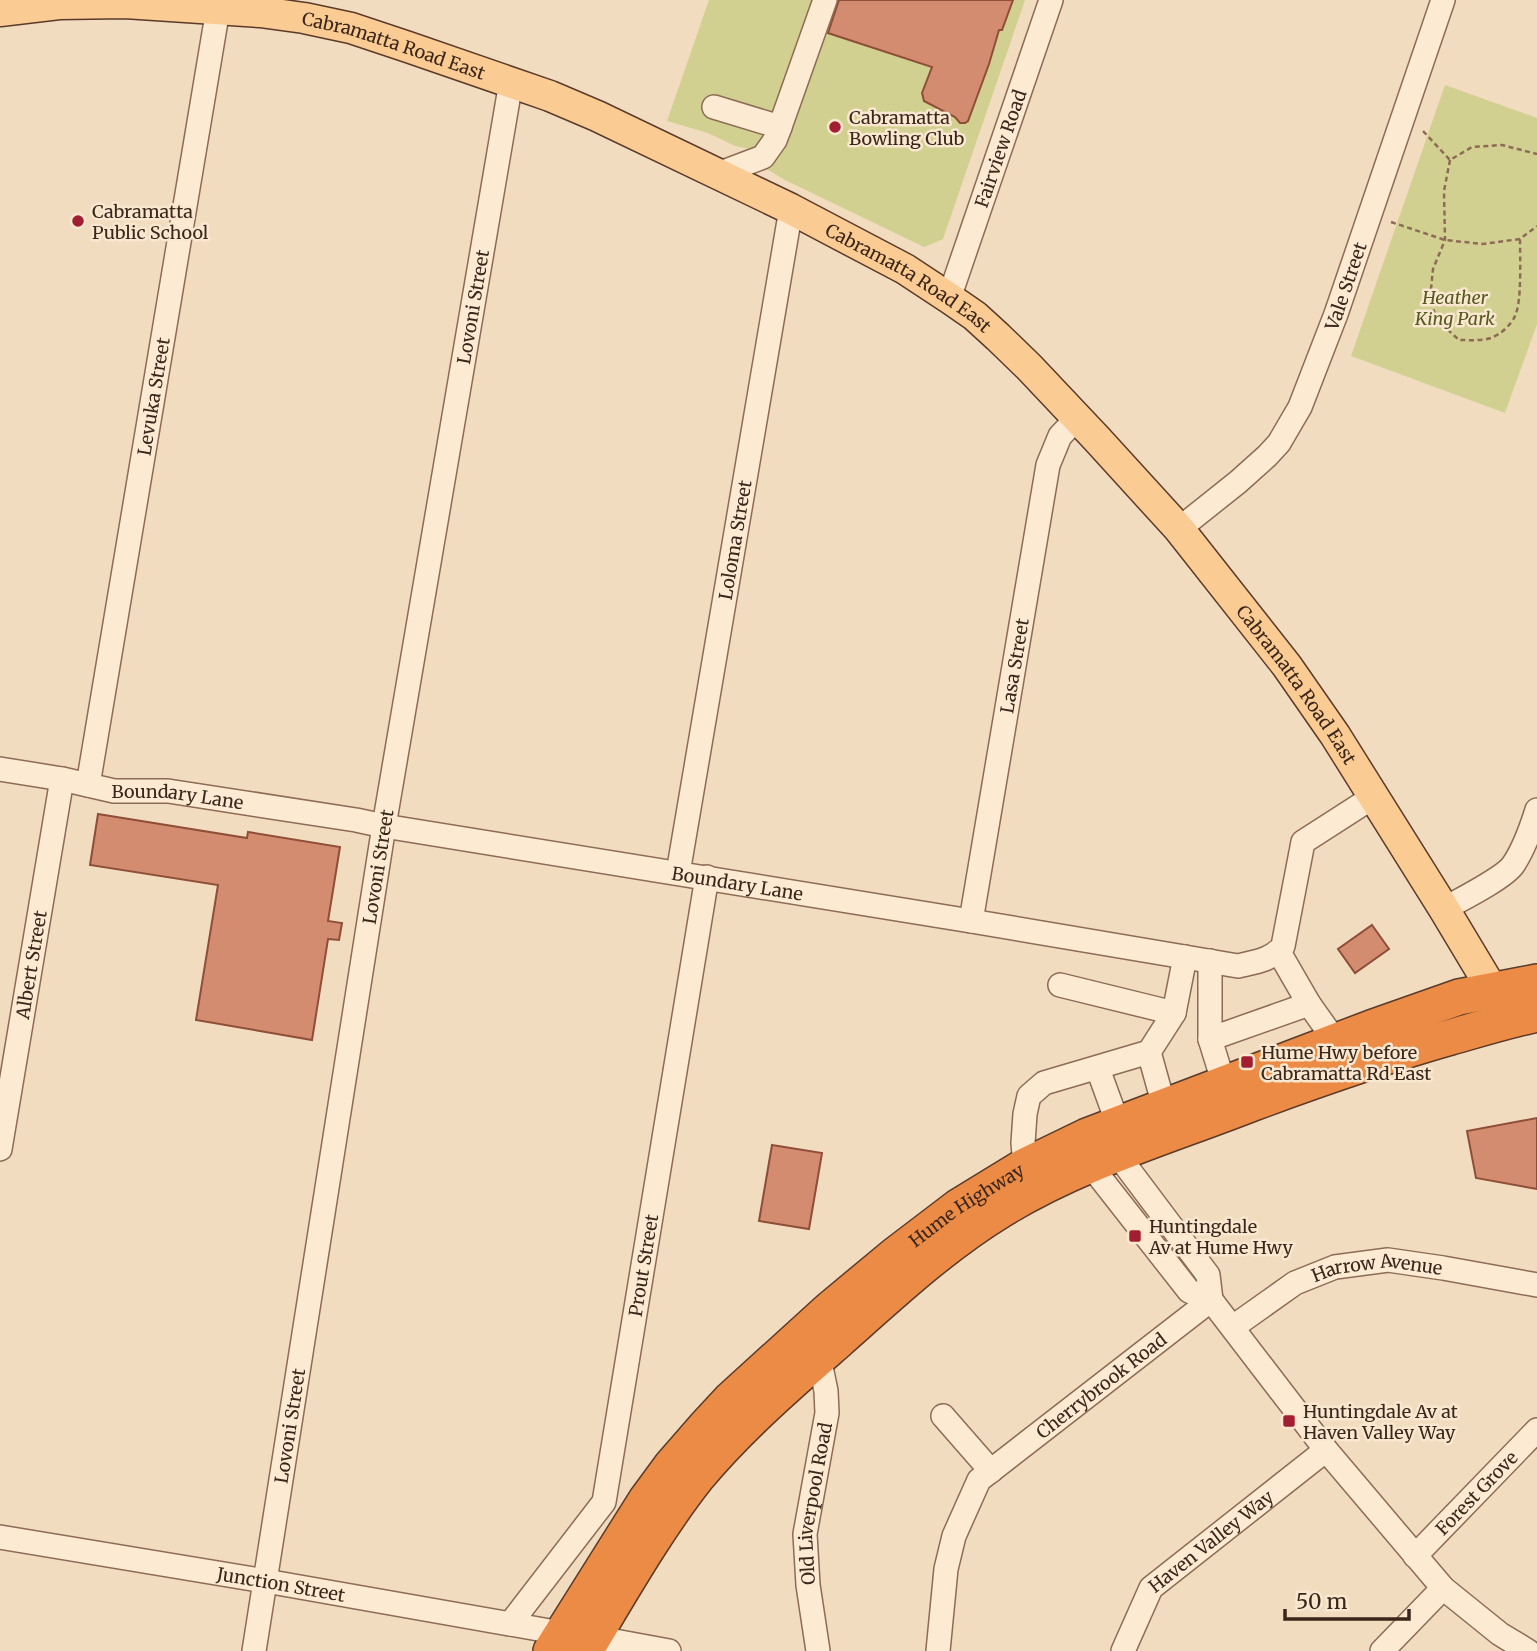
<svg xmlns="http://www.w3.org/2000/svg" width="1537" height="1651" font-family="Merriweather,serif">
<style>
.green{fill:#d1d091}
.building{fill:#d48c70;stroke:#8e4e38;stroke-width:2}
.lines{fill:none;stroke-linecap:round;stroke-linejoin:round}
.minor-casing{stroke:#8d6b55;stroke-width:26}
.major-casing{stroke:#5a3a2a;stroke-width:33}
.highway-casing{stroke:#5a3a2a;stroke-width:38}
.path{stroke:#8d6b55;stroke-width:2.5;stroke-dasharray:5 3.5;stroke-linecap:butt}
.minor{stroke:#fcead3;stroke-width:23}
.major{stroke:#facb92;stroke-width:30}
.highway{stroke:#eb8b46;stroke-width:35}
.poi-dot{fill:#a21f32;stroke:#f9e7cf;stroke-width:2.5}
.labels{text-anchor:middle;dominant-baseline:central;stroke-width:5;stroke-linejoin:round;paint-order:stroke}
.street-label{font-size:18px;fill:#3b261b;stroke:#f9e7cf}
.poi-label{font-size:18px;fill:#3b261b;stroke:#f9e7cf;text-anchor:start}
.park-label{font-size:18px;font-style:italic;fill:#535920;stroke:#f9e7cf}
</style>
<rect width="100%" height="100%" fill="#f2dcbf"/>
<path class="green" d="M 709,0 L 1025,0 L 943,239 L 924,247 L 785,180 L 765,168 L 755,152 L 750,149 L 735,146 L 708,133 L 667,121 Z
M 1445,85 L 1537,118 L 1537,324 L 1505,413 L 1351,356 Z"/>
<path class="building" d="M 839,0 L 1013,0 L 1002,30 L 999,30 L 989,64 L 968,121 L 965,123 L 960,123 L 955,117 L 924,101 L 922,93 L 932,67 L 828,33 Z
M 98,814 L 247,838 L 248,832 L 340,847 L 328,921 L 342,923 L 339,940 L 328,939 L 312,1040 L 196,1020 L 218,885 L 90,865 Z
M 1372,925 L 1389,949 L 1355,973 L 1338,949 Z
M 1537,1118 L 1537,1189 L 1476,1178 L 1467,1131 Z
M 772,1145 L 822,1153 L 809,1229 L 759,1221 Z"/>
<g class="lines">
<g class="minor-casing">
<g id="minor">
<path d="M 714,107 L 780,127 L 775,140 L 763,157 L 718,174"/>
<path d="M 780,127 L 825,0"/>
<path id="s1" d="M 949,298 L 1051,0"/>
<path id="s2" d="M 1179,529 L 1238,482 L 1267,456 L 1279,443 L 1300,407 L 1336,314 L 1443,0"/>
<path id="s3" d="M 0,769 L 62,779 L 114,791 L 168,791 L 356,820 L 384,826 L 971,921 L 1238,966 C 1255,962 1272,960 1283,946 L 1303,842 L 1373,797"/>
<path id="s4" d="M 88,785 L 218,9"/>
<path id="s5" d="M 678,873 L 791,209"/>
<path d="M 1444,909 C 1460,900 1504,878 1513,865 C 1524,849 1531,829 1537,810"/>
<path id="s6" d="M 971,921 L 1048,465 L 1060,436 L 1077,418"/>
<path d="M 1279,952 L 1309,1004 L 1336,1042"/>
<path d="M 1210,961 L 1210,1039 L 1224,1084"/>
<path d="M 1060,985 L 1174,1013"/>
<path d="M 1210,1039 L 1309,1004"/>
<path d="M 1149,1052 L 1159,1088 L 1166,1106"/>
<path d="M 1098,1069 L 1118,1124"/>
<path id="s7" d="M 0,1149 L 62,779"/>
<path d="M 1117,1154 L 1208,1275 L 1211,1300"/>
<path d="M 1025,1166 L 1023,1143 L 1025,1114 L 1029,1096 L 1044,1083 L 1149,1052 L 1174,1013 L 1185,957"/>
<path d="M 1091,1166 L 1189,1291 L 1211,1300 L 1326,1450 L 1443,1588 L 1500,1634 L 1528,1651"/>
<path id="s8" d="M 1233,1327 L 1295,1283 L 1335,1267 L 1388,1260 L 1443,1268 L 1537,1285"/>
<path d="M 943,1416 L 991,1471"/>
<path id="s9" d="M 0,1537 L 277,1583 L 561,1633"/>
<path id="s10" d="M 1415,1556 L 1537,1430"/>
<path id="s11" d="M 510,1624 L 604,1502 L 707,877"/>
<path d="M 593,1637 L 669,1651"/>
<path id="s12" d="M 254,1651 L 384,826 L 511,82"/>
<path id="s13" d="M 818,1651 L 808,1585 L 805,1534 L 827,1413 L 826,1391 L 819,1357"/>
<path id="s14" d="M 938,1651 L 946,1569 L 954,1536 L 979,1480 L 1211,1300"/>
<path id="s15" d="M 1123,1651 L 1151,1588 L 1326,1450"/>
<path d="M 1382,1651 L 1443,1588"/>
</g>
</g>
<g class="major-casing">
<g id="major">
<path id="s16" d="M 0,11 L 59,4 L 125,3 L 260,12 L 304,18 L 351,28 L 408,47 L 550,96 L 597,116 L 791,209 L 905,269 L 949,298 L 975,316 L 998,337 L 1029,367 L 1097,439 L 1179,529 L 1287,666 L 1335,735 L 1444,909 L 1492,989 L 1503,1011"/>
</g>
</g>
<g class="highway-casing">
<g id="highway">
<path id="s17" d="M 551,1651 L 646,1500 L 671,1466 L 705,1427 L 731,1399 L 830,1309 L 895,1255 L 958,1207 L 1025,1166 L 1087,1136 L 1371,1028 L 1459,997 L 1537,982"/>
<path d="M 585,1651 C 620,1593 656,1529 698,1476 C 740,1426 790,1383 839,1340 C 891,1294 942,1246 1001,1210 C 1079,1162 1169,1136 1253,1103 C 1318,1079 1384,1056 1451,1037 C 1479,1029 1508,1020 1537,1014"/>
</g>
</g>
<path class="path" d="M 1423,131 L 1450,160 L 1472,147 L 1502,145 L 1537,154
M 1450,160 L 1444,191 L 1445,240 L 1433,269 L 1430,299 L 1437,320 L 1459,340 C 1469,340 1481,341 1491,338 C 1501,334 1511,325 1515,316 C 1522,302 1520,257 1520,239
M 1391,222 L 1445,240 L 1483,244 L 1520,239 L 1537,226"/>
<use href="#minor" class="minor"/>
<use href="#major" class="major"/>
<use href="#highway" class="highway"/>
</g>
<g class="poi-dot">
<circle cx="835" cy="127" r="7"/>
<circle cx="78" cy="221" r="7"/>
<rect x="1240" y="1055" width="14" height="14" rx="3.5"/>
<rect x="1128" y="1229" width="14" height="14" rx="3.5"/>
<rect x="1282" y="1414" width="14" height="14" rx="3.5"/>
</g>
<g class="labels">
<g class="street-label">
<text stroke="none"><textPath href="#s16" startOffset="399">Cabramatta Road East</textPath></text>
<text stroke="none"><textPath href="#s1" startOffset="158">Fairview Road</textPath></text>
<text stroke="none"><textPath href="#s16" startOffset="966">Cabramatta Road East</textPath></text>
<text stroke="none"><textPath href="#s2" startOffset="303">Vale Street</textPath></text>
<text stroke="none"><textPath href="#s12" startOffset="1362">Lovoni Street</textPath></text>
<text stroke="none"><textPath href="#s4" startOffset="394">Levuka Street</textPath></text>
<text stroke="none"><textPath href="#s5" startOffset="338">Loloma Street</textPath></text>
<text stroke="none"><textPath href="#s6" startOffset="259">Lasa Street</textPath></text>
<text stroke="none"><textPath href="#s16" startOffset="1533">Cabramatta Road East</textPath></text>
<text stroke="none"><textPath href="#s3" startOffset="180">Boundary Lane</textPath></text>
<text stroke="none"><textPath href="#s12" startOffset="794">Lovoni Street</textPath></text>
<text stroke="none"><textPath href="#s3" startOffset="747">Boundary Lane</textPath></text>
<text stroke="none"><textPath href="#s7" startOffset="187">Albert Street</textPath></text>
<text stroke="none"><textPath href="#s17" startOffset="616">Hume Highway</textPath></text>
<text stroke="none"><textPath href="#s11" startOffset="394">Prout Street</textPath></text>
<text stroke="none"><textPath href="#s8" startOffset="161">Harrow Avenue</textPath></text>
<text stroke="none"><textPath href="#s14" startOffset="332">Cherrybrook Road</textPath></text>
<text stroke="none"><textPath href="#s12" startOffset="228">Lovoni Street</textPath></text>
<text stroke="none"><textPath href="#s10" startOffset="88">Forest Grove</textPath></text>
<text stroke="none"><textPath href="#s13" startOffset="149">Old Liverpool Road</textPath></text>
<text stroke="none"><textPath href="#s15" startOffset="145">Haven Valley Way</textPath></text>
<text stroke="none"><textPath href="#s9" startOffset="285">Junction Street</textPath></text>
</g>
<g class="poi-label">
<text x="849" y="117">Cabramatta<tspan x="849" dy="21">Bowling Club</tspan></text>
<text x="92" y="211">Cabramatta<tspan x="92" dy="21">Public School</tspan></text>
<text x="1261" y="1052">Hume Hwy before<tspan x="1261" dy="21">Cabramatta Rd East</tspan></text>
<text x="1149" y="1226">Huntingdale<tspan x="1149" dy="21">Av at Hume Hwy</tspan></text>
<text x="1303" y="1411">Huntingdale Av at<tspan x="1303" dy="21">Haven Valley Way</tspan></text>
</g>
<g class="park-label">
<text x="1455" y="297">Heather<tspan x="1455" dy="21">King Park</tspan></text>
</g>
</g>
<path d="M1285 1609v10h124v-10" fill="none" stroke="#3b261b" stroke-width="3.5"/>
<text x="1296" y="1609" font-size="21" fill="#3b261b" stroke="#f9e7cf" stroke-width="5" paint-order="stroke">50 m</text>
</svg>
